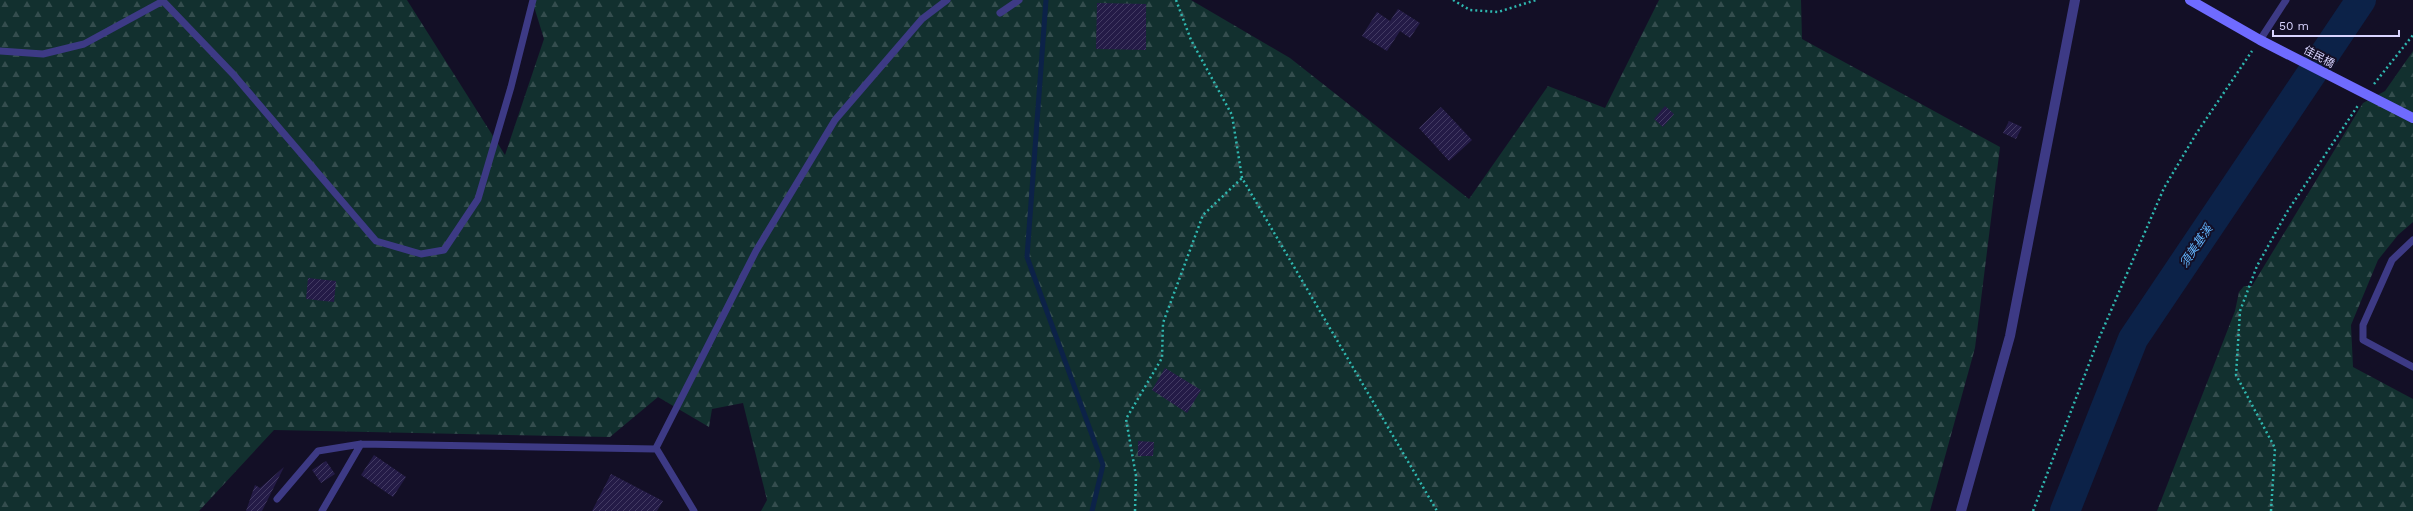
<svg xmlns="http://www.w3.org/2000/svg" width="2413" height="511" font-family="'Work Sans','Noto Sans TC',sans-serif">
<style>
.forest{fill:url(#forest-firs)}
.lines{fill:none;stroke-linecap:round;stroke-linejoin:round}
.stream{stroke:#0c2248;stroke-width:5}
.river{stroke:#0c2248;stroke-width:30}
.building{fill:url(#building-hatch)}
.path{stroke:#2fb8b0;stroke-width:2.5;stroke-dasharray:2 3;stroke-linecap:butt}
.lane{stroke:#3d3a85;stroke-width:7}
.street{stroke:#3d3a85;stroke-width:10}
.secondary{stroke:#6f6bff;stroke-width:10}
.labels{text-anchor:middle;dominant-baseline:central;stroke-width:4;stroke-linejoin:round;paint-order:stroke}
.street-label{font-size:11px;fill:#d9d4ff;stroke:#130f26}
.water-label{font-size:12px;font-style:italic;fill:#62b6ff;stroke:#130f26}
</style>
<defs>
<pattern id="forest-firs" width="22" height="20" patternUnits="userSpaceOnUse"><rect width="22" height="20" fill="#12302f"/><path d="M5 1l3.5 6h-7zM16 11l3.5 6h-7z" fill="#344d4e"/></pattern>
<pattern id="building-hatch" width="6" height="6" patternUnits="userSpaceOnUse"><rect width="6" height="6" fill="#241b47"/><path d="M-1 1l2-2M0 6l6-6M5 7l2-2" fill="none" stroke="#433b63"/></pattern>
</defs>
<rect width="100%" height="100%" fill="#130f26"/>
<path class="forest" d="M 0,0 L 407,0 L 505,155 L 544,39 L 532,0 L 1191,0 L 1290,58 L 1469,199 L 1548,86 L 1605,108 L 1659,0 L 1801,0 L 1802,39 L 2000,147 L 1975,348 L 1930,511 L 761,511 L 767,500 L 743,403 L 712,409 L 709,427 L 658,397 L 610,437 L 274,430 L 199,511 L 0,511 Z
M 2413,51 L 2413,222 L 2398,235 L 2378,260 L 2351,325 L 2353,367 L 2413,399 L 2413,511 L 2157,511 L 2235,311 L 2239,292 L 2244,286 L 2252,286 L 2363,103 L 2385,91 Z"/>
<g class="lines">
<path class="stream" d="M 1046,0 L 1027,257 L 1103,465 L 1092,511"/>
<path class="river" d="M 2065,511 L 2133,339 L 2361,0"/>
</g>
<path class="building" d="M 1097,3 L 1146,4 L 1146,50 L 1096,49 Z
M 1398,9 L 1420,23 L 1410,38 L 1400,31 L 1387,51 L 1362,36 L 1377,12 L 1390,21 Z
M 1665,106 L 1674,114 L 1663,127 L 1654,119 Z
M 1441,107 L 1472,140 L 1449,161 L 1419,128 Z
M 2009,121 L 2022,127 L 2016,139 L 2003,133 Z
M 308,278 L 336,281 L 334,302 L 306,299 Z
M 1165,368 L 1201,390 L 1187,413 L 1152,390 Z
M 1138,441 L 1154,442 L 1153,456 L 1138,456 Z
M 374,455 L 406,477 L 393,497 L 361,475 Z
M 326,461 L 335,474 L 321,483 L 312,470 Z
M 284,467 L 262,511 L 246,511 L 255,485 L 260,488 Z
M 611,474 L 663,501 L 657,511 L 592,511 Z"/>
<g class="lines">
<path class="path" d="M 1176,0 L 1191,40 L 1232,115 L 1242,178 L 1437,511
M 1453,0 L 1470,10 L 1498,12 L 1536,0
M 2374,84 L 2413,35
M 1135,511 L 1136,476 L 1126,419 L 1162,358 L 1163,323 L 1203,215 L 1242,178
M 2033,511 L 2097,343 L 2164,188 L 2196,134 L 2252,51
M 2271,511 L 2275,448 L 2236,375 L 2240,311 L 2257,266 L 2287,212 L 2359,104"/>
<path class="lane" d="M 1000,13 L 1019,0
M 2260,40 L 2286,0
M 0,51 L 43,54 L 84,44 L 163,1 L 233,74 L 376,241 L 421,254 L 444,250 L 478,199 L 511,87 L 533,0
M 2413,240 L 2392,260 L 2363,325 L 2363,340 L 2413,367
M 277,499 L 318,451 L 361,444 L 656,449
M 322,511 L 361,444
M 694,511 L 656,448 L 756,251 L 835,120 L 922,19 L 947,0"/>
<path class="street" d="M 1961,511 L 2010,336 L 2075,0"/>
<path class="secondary" d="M 2190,0 L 2260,40 L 2413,118"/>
</g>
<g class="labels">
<g class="street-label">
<text transform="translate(2319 57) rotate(28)">佳民橋</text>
</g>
<g class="water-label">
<text transform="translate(2196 246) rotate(-56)">須美基溪</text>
</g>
</g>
<path d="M2273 30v6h126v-6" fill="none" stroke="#d9d4ff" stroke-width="2"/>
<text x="2279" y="30" font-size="12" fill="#d9d4ff" stroke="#130f26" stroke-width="3" paint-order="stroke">50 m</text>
</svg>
